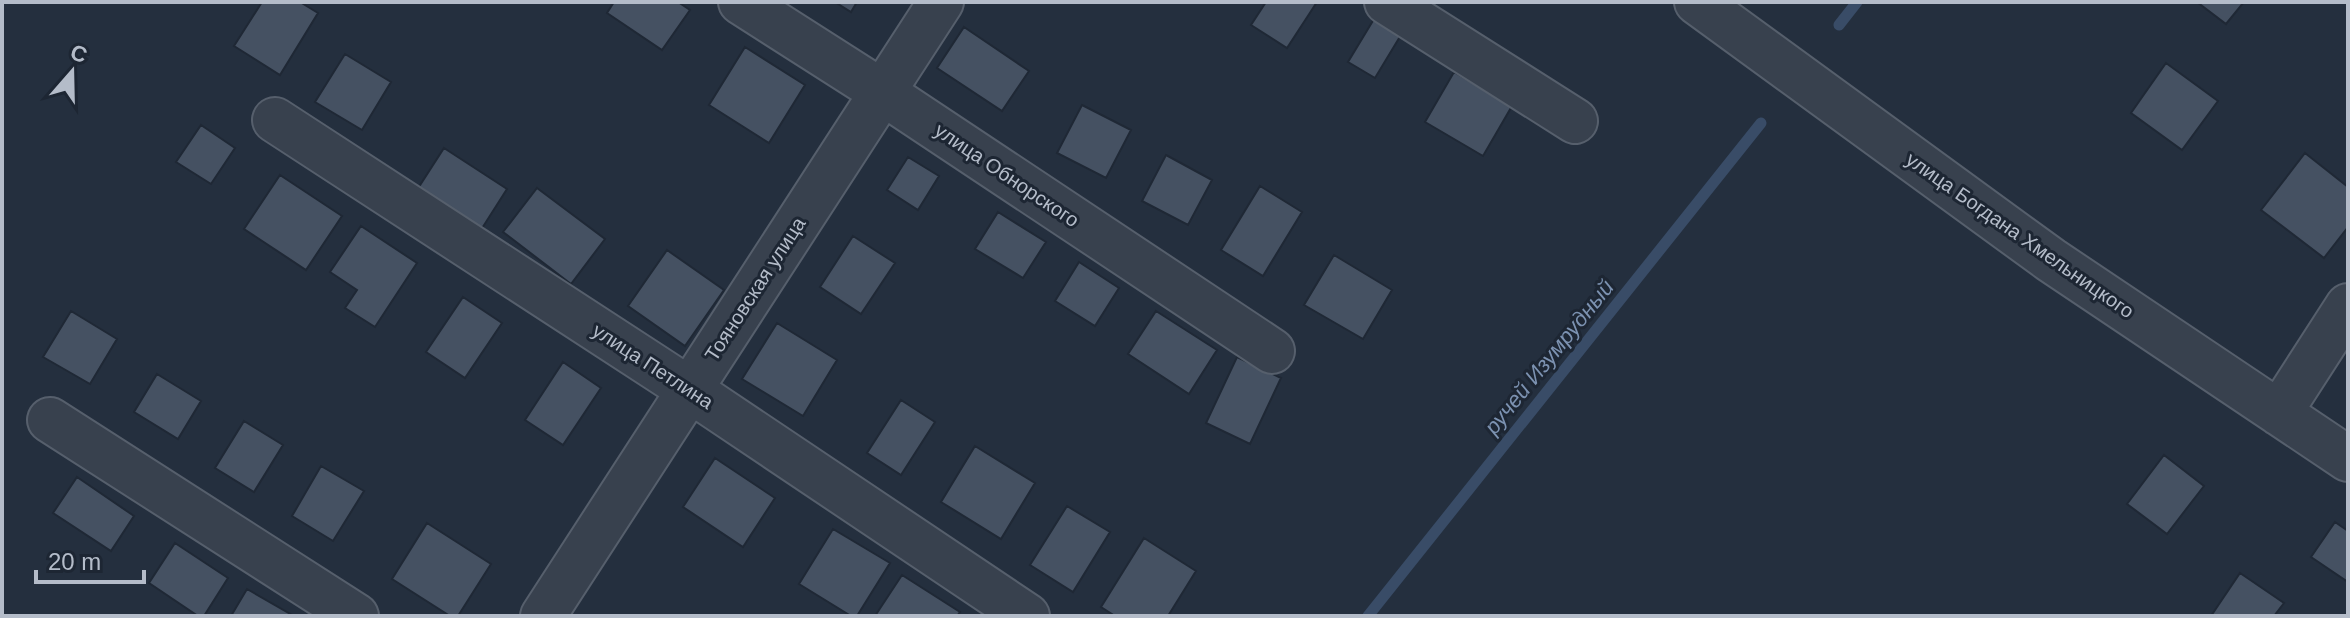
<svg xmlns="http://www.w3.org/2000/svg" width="2350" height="618" font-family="Helvetica,sans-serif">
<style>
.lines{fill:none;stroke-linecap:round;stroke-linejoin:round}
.stream{stroke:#394c67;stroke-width:11}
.building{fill:#455162;stroke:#1f2835;stroke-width:2}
.minor-casing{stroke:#565f6c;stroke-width:48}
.minor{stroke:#38414e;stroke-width:44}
.labels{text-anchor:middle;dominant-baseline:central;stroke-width:6;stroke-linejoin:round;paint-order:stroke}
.street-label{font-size:20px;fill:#b4bcc9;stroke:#1d2633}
.water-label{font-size:22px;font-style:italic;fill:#7c92b1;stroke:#1d2633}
</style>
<rect width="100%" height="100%" fill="#242f3e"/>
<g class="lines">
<path class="stream" d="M 1839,25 L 1857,2
M 1368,616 L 1761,123"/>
</g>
<path class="building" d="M 262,2 L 300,2 L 318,13 L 280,75 L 234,46 Z
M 614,2 L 678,2 L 690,10 L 662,50 L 607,13 Z
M 835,2 L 857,2 L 851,12 Z
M 1266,2 L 1317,2 L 1287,48 L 1251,25 Z
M 2197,2 L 2244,2 L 2226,24 Z
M 1377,14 L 1404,30 L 1375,78 L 1348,62 Z
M 964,27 L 1029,71 L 1002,111 L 937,68 Z
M 745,47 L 805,85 L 769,143 L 709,105 Z
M 345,54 L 391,82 L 362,130 L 315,102 Z
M 2166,63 L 2218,101 L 2182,150 L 2131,113 Z
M 1454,72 L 1512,106 L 1483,156 L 1425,122 Z
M 1082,105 L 1131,130 L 1106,178 L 1057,153 Z
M 201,125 L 235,148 L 211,184 L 176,162 Z
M 444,148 L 507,189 L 479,233 L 415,193 Z
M 2305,153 L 2348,187 L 2348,227 L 2324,258 L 2261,210 Z
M 1166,155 L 1212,180 L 1188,225 L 1142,201 Z
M 908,157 L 939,176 L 918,210 L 887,190 Z
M 280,175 L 342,216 L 306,270 L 244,229 Z
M 1260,186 L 1302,212 L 1263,276 L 1221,250 Z
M 537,188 L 605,239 L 571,284 L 503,232 Z
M 998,212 L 1046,242 L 1023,278 L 975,249 Z
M 361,226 L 417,263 L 375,327 L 345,308 L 357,290 L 330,272 Z
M 853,236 L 895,263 L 861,314 L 820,287 Z
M 667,250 L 724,290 L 685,346 L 628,306 Z
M 1334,255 L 1392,290 L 1363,339 L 1304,305 Z
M 1079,262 L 1119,288 L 1095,326 L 1055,301 Z
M 463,297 L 502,323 L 465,378 L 426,352 Z
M 71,311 L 117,339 L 90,384 L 43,357 Z
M 1156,311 L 1217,350 L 1189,394 L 1128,354 Z
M 777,323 L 837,360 L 803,416 L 742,379 Z
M 1237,357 L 1281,378 L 1250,444 L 1206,423 Z
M 563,362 L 601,388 L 563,445 L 525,420 Z
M 157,374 L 201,401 L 178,439 L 134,412 Z
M 901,400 L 935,422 L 901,475 L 867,453 Z
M 244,421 L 283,445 L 254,492 L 215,468 Z
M 975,446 L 1035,483 L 1001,539 L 941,502 Z
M 2164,455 L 2204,486 L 2167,534 L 2127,504 Z
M 715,458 L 775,498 L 743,547 L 683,507 Z
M 321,466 L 364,491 L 333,541 L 292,516 Z
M 77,477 L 134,516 L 111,551 L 53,513 Z
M 1067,506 L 1110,532 L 1073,592 L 1030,565 Z
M 2335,522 L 2348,531 L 2348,582 L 2311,557 Z
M 427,523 L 491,564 L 458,616 L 450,616 L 392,579 Z
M 833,529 L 890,563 L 857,616 L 851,616 L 799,584 Z
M 1144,538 L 1196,571 L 1168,616 L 1115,616 L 1101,607 Z
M 175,543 L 228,578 L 204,616 L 198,616 L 149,583 Z
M 2240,573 L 2284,603 L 2274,616 L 2211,616 Z
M 902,575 L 960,612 L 957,616 L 875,616 Z
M 247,589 L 292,615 L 291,616 L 231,616 Z"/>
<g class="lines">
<g class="minor-casing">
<path id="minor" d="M 741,2 L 882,92 L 1272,351
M 1387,2 L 1575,121
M 1697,2 L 2051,260 L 2348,459
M 275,120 L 690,390 L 1027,616
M 2279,413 L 2348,306
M 50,420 L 356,616
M 543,616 L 941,2"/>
</g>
<use href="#minor" class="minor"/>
</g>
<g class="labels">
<g class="street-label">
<text transform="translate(1007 175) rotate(34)">улица Обнорского</text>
<text transform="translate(2020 235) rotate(35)">улица Богдана Хмельницкого</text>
<text transform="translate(755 289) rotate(-57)">Тояновская улица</text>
<text transform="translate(653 366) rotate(33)">улица Петлина</text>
</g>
<g class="water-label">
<text transform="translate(1549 357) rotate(-51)">ручей Изумрудный</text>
</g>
</g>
<rect width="2350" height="618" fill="none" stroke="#b4bcc9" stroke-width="8"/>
<g transform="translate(72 72) rotate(20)" stroke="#1d2633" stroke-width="6" paint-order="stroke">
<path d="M0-6L14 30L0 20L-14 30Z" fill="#b4bcc9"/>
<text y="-12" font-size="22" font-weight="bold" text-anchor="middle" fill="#b4bcc9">С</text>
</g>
<path d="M36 570v12h108v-12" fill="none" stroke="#b4bcc9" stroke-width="4"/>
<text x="48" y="570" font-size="24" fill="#b4bcc9" stroke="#1d2633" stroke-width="6" paint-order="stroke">20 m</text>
</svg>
